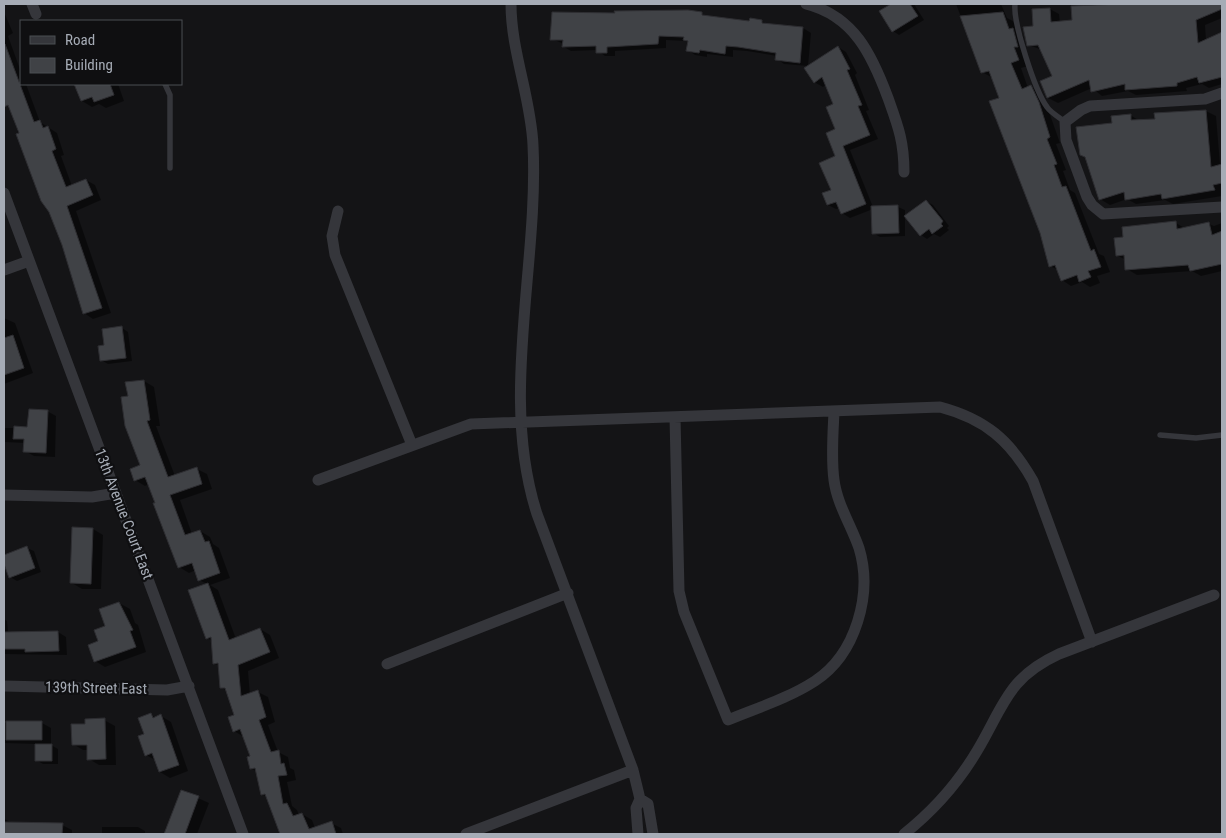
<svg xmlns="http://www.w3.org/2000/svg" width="1226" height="838" font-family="'Roboto Condensed',sans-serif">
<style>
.shadow{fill:#0007;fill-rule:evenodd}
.building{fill:#404246;stroke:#2e2e32}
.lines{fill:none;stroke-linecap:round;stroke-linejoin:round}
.lane{stroke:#35363b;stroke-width:5.5}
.street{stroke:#35363b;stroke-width:11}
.labels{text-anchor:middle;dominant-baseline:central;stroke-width:4.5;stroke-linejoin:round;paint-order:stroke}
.street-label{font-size:15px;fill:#a6acb6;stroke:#0f0f11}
</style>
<rect width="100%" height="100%" fill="#141416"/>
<path class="shadow" d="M 893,4 L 914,4 L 924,20 L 899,35 L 893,31 L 881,12 Z
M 956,4 L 1001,4 L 1007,18 L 1013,21 L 1017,32 L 1023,35 L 1028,66 L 1021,68 L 1028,88 L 1031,87 L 1041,92 L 1048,109 L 1060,143 L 1056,144 L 1066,170 L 1063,171 L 1070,190 L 1075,193 L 1099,254 L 1104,256 L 1110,272 L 1097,276 L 1100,283 L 1090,287 L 1082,282 L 1071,286 L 1062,280 L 1058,270 L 1050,266 L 1000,98 L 993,78 L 982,72 Z
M 1123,4 L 1222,4 L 1222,18 L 1205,25 L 1206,40 L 1222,34 L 1222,84 L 1209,88 L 1202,84 L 1186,88 L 1187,91 L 1136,95 L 1128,91 L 1102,96 L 1092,88 L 1058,103 L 1048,98 L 1041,82 L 1053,76 L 1042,50 L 1029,45 L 1034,27 L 1050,9 L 1059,14 L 1060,23 L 1074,21 L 1073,7 Z
M 4,12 L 13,33 L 8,36 L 21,72 L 21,84 L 26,84 L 40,122 L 57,133 L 64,155 L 61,156 L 72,186 L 86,180 L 95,185 L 101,200 L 76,211 L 111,313 L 93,319 L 84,313 L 63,245 L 23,148 L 10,107 L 6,105 L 4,99 Z
M 702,14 L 707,17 L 750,22 L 762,21 L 768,25 L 803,28 L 811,33 L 808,66 L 784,64 L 777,59 L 777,56 L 747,51 L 733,50 L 733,57 L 707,54 L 707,57 L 695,55 L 688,50 L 689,42 L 686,41 L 666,40 L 666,48 L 615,51 L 615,56 L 605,56 L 597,50 L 571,51 L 564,47 L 564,44 L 552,39 Z
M 838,47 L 846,52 L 857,73 L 855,75 L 869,110 L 866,111 L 878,139 L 850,150 L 873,207 L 898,207 L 905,210 L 905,236 L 880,237 L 873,233 L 873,209 L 850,218 L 842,213 L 840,208 L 836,209 L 828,205 L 837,157 L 835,104 L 826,84 L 823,87 L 814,82 Z
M 76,84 L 118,84 L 124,101 L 106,108 L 99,104 L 92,107 L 82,101 Z
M 1206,111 L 1216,116 L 1220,164 L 1222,163 L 1222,196 L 1173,204 L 1165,200 L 1136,204 L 1127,199 L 1110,205 L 1100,199 L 1086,158 L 1081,155 L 1113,124 L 1130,115 L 1140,121 Z
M 926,201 L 933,205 L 949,226 L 947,228 L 949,230 L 940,237 L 934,234 L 927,239 L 921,235 Z
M 1176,223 L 1186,229 L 1209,224 L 1214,226 L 1222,223 L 1222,271 L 1201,276 L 1192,271 L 1137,275 L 1127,269 L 1126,260 L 1118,256 L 1124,238 Z
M 4,318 L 15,323 L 33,373 L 4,384 Z
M 122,328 L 128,332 L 132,361 L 108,364 L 101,360 L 106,346 Z
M 144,381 L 154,387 L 160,426 L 156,426 L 175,476 L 197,469 L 207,474 L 212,489 L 180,500 L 192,534 L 200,531 L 210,537 L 213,544 L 219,548 L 230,578 L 210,585 L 218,590 L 236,639 L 260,629 L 270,635 L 279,658 L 248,671 L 250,695 L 258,692 L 268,697 L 275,722 L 268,725 L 278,752 L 288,757 L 290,768 L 294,770 L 296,780 L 287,782 L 292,806 L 297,810 L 299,815 L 302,814 L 312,820 L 315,828 L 331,823 L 341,828 L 343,834 L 279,834 L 280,831 L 267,797 L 262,794 L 257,772 L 251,768 L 252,757 L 244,737 L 234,731 L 236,715 L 227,691 L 221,687 L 219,666 L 214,663 L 212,641 L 207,638 L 207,584 L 199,580 L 196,570 L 189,573 L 179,567 L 149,484 L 145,486 L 135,480 L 142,466 L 129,397 ZM 288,807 L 290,807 L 296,822 Z
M 47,411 L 56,416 L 55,457 L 34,456 L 25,451 L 25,443 L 5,442 L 4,456 L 4,428 L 29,428 Z
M 93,529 L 103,535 L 101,589 L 82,589 L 72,583 Z
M 27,548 L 34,551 L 41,572 L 17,581 L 10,577 L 4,556 Z
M 119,603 L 130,609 L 135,623 L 138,625 L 146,652 L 105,667 L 95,661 L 99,642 Z
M 4,619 L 7,621 L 8,631 L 15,633 L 58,632 L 66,637 L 67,655 L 4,654 Z
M 151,715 L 156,718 L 161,716 L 171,722 L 188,771 L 170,778 L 160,772 L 155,760 L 146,755 Z
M 104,720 L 115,726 L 116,765 L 99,765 L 89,759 L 88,750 L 83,750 L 73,744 L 87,725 Z
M 4,723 L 42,723 L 51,728 L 51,745 L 58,749 L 58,764 L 43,764 L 36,760 L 36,744 L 4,743 Z
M 182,791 L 209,803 L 197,834 L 166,832 Z
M 4,819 L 13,823 L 62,825 L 72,830 L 72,834 L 4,834 Z
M 102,827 L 138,827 L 145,831 L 145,834 L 102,834 Z"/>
<path class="building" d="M 891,4 L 910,4 L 918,16 L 892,32 L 879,11 Z
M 1121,4 L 1222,4 L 1222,9 L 1196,20 L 1198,43 L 1222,32 L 1222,77 L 1199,83 L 1197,77 L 1177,83 L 1177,86 L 1125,90 L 1125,84 L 1091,92 L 1089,80 L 1047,98 L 1040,81 L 1052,76 L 1038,45 L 1027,46 L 1023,27 L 1033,26 L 1032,9 L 1050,8 L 1051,22 L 1072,20 L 1071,6 Z
M 688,10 L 702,12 L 702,15 L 749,21 L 750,18 L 762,20 L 762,23 L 803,27 L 800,63 L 775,60 L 776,53 L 738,47 L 726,46 L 725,54 L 700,50 L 699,53 L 686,51 L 688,41 L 683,40 L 684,37 L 659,36 L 658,44 L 607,47 L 607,53 L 596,53 L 596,46 L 562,47 L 563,40 L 550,40 L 552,12 L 615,13 L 614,11 Z
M 1003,12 L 1009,29 L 1013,28 L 1018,47 L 1014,47 L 1019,60 L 1011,63 L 1022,89 L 1031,85 L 1039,102 L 1050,137 L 1047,139 L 1057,164 L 1054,165 L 1062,187 L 1066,186 L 1091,251 L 1094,249 L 1101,267 L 1088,271 L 1091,277 L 1079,282 L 1077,275 L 1061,281 L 1055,265 L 1049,267 L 1040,233 L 989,101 L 999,98 L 989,71 L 981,73 L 960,16 Z
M 5,44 L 34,122 L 40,120 L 43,128 L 48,126 L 56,149 L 52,151 L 66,187 L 86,179 L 93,195 L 67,206 L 102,308 L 83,314 L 62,245 L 49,212 L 41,201 L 16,134 L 19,133 L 8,105 L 4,107 Z
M 838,46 L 850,69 L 847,70 L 862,105 L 858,106 L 870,135 L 843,146 L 866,204 L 841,214 L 836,202 L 827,205 L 822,193 L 831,190 L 819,163 L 835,156 L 826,133 L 835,129 L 826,107 L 833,104 L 822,77 L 814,83 L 804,68 Z
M 74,84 L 110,84 L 114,95 L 94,102 L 92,97 L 81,101 Z
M 1206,110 L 1211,167 L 1222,164 L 1222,183 L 1213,185 L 1215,190 L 1162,199 L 1161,194 L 1125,200 L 1124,192 L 1099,200 L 1085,157 L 1080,155 L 1076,127 L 1112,123 L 1111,116 L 1131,114 L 1131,120 L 1155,119 L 1154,113 Z
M 926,200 L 943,221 L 941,224 L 943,226 L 932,234 L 929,229 L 920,236 L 904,216 Z
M 898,205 L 899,233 L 872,234 L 871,206 Z
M 1176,221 L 1177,229 L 1209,222 L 1212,235 L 1222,231 L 1222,264 L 1190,271 L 1188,265 L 1125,270 L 1124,255 L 1116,256 L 1114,238 L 1123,237 L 1122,227 Z
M 122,326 L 126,358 L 100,361 L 98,346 L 104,345 L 102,329 Z
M 13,335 L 24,368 L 4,375 L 4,338 Z
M 144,380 L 150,420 L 147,421 L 168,477 L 197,467 L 202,484 L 170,495 L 185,535 L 200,530 L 205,542 L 209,541 L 220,573 L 198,581 L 192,563 L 178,568 L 153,503 L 155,503 L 145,477 L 134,481 L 130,469 L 140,465 L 125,426 L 121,397 L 128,396 L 125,382 Z
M 29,409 L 48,410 L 46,453 L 23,452 L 24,439 L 13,439 L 14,426 L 27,427 Z
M 72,527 L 93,528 L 91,584 L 70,583 Z
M 27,546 L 35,568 L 9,578 L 4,564 L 4,555 Z
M 208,583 L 229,640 L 260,628 L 270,652 L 238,665 L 241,696 L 258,690 L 266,717 L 259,720 L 271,752 L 279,750 L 281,764 L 284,763 L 287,775 L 278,776 L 283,804 L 287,803 L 293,816 L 302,813 L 309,829 L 332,821 L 336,834 L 280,834 L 265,794 L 261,795 L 255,768 L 250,769 L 247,757 L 250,756 L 240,729 L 233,732 L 228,717 L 234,715 L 225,688 L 220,688 L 218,663 L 213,664 L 211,637 L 206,639 L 188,590 Z
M 119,602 L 133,630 L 130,631 L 136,647 L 94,662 L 88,645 L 98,641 L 94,630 L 105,626 L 99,609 Z
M 58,631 L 59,651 L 25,652 L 25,649 L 4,649 L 4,632 Z
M 151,713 L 153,718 L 161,714 L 179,765 L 159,772 L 152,753 L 145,756 L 138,736 L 144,734 L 138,718 Z
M 105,718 L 106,759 L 87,760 L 87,745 L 72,745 L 71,724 L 85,724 L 85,719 Z
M 6,721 L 42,721 L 42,740 L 6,740 Z
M 35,744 L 52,744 L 52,761 L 35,761 Z
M 181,790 L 199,796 L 185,834 L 164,834 Z
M 4,822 L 63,823 L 62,834 L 4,834 Z"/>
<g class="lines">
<path class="lane" d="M 1015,4 C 1013,23 1035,91 1047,107 C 1051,113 1059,117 1065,122
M 165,84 L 170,95 L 170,168
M 1160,435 L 1196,438 L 1222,435"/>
<path class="street" d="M 32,4 L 36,14
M 511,4 C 511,51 531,98 533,145 C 539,265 499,397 537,514 L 633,770 L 640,799
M 806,4 C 854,16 872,55 888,98 C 898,126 904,141 904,172
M 1222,93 L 1205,99 L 1090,106 L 1081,110 L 1065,122 L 1066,140 L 1087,197 L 1092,205 L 1103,214 L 1222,207
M 4,193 L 243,834
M 338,211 L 332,236 L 335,255 L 412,445
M 4,270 L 29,261
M 675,417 L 679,591 L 684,612 L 728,720 C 757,708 789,698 815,681 C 856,654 873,594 859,548 C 851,525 837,504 834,480 C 831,458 833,434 834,412
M 318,480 L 471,424 L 940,407 C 985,419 1010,440 1033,481 L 1092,642
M 4,495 L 92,497 L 116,493
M 387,664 L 568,593
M 4,686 L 167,690 L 189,686
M 466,834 L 633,770
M 638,834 L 636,808 L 640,799 L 648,804 L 653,834
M 904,834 C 933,811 958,783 977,751 C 1004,706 1007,678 1059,654 L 1214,595"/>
</g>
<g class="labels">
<g class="street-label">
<text transform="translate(124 514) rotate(69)">13th Avenue Court East</text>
<text transform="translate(96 688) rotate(1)">139th Street East</text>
</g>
</g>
<rect width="1226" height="838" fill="none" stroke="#a6acb6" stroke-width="10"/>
<rect x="20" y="20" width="162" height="65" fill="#0f0f11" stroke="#4b4e53"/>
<rect x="30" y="36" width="25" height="8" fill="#35363b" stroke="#4b4e53"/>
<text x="65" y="45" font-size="15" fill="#a6acb6">Road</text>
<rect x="30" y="58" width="25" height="15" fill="#404246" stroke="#4b4e53"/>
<text x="65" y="70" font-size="15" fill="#a6acb6">Building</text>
</svg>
